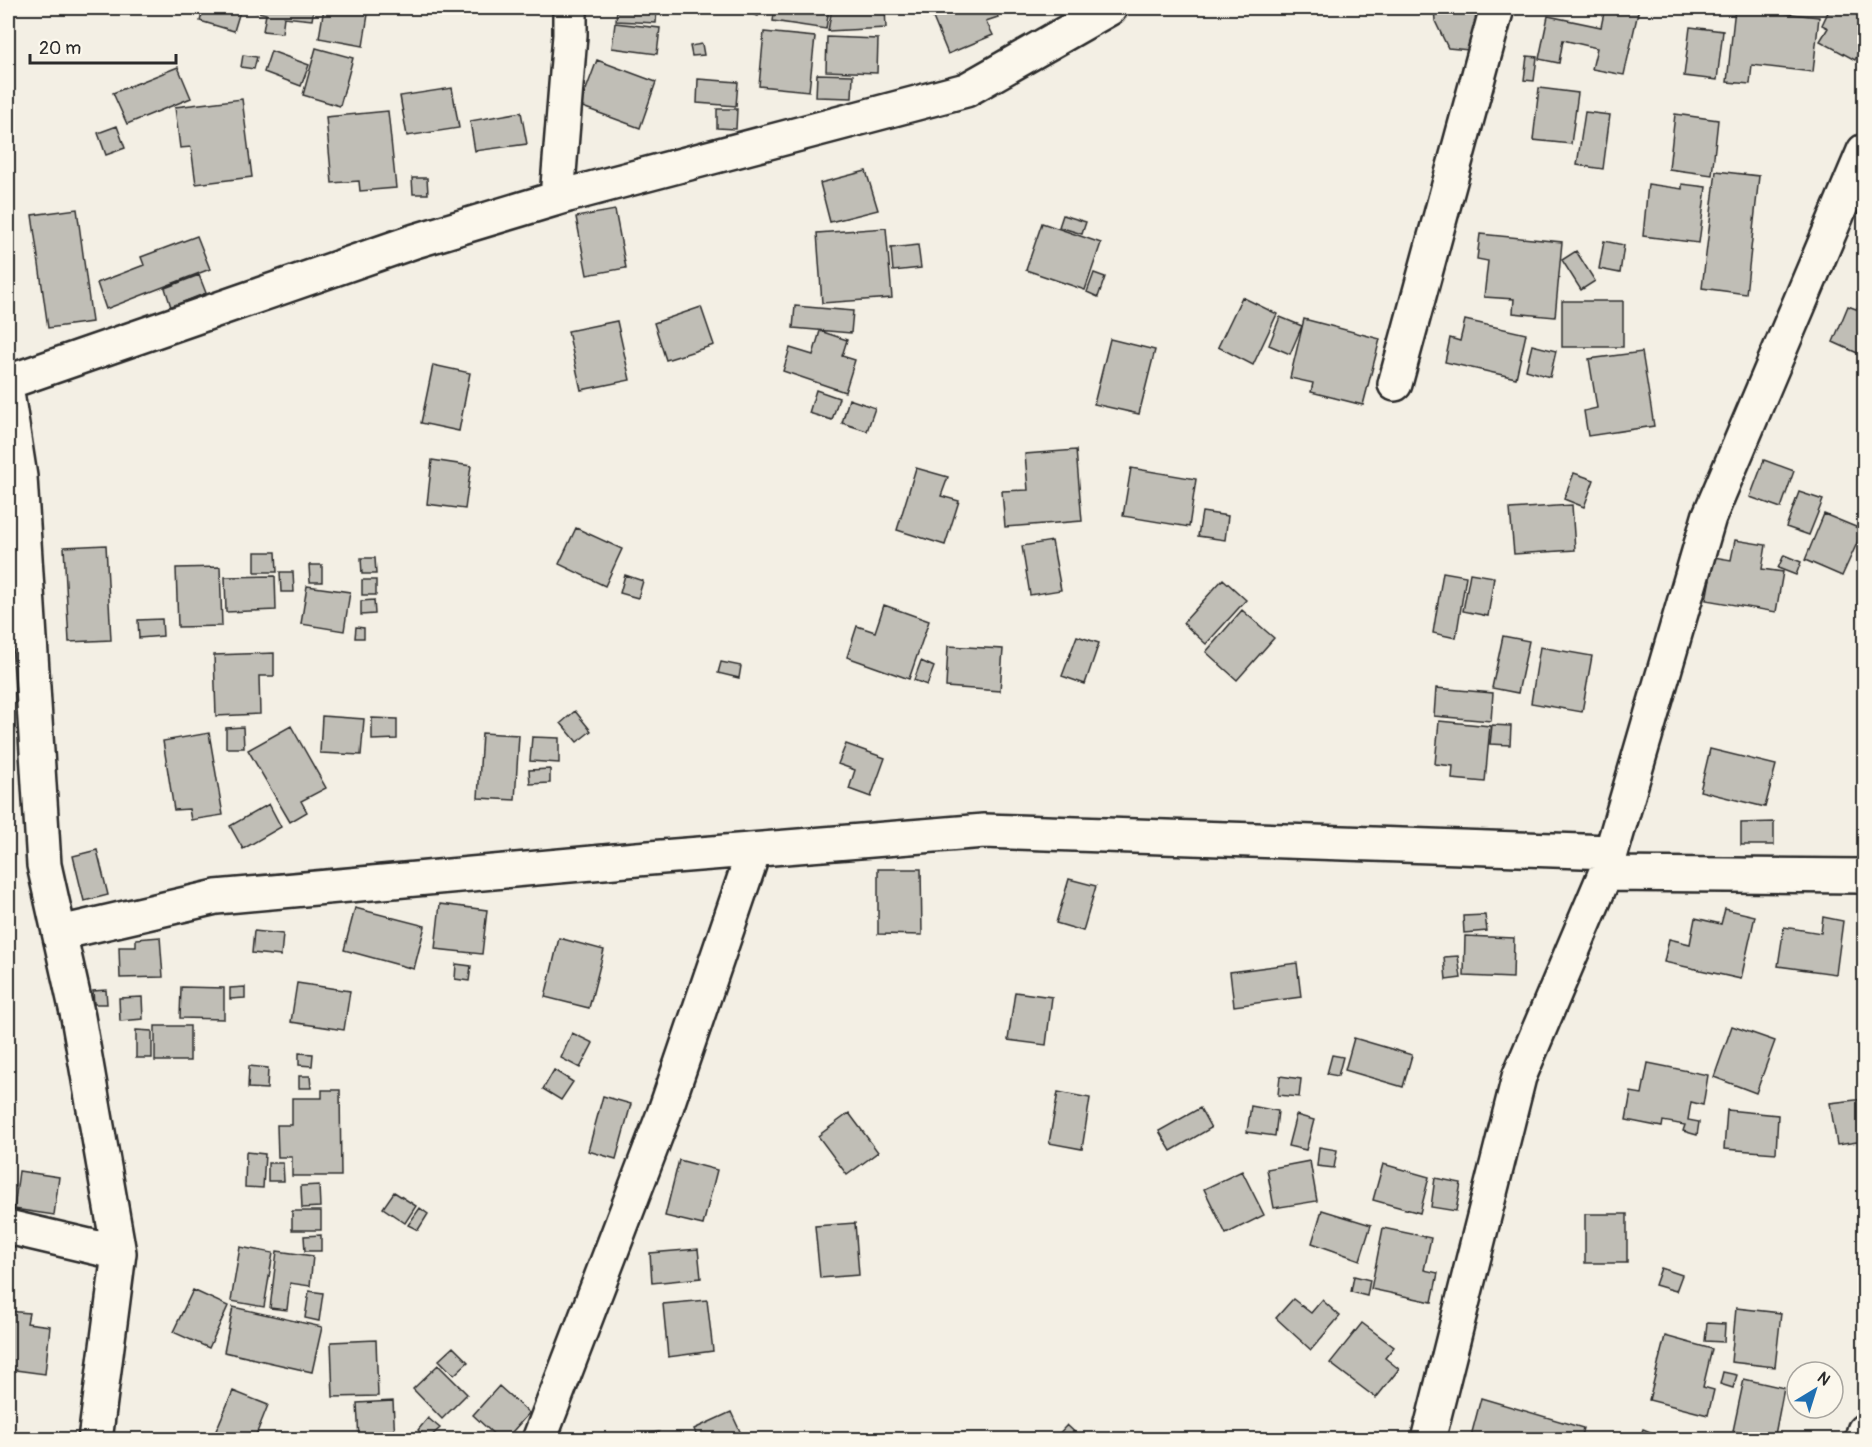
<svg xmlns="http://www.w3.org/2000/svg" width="1872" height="1447" font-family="Pangolin,sans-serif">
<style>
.building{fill:#c0beb6;stroke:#2b2b2b;stroke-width:1.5}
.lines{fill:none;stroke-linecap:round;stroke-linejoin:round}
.minor-casing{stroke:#2b2b2b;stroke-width:38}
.minor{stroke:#fbf7ec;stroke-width:33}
</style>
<rect width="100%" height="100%" fill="#f3efe4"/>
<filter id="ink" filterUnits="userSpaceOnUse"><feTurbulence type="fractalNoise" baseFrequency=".0167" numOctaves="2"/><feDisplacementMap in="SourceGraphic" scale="12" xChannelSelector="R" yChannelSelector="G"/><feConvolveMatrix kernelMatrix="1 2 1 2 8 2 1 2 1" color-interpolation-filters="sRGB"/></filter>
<g filter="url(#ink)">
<path class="building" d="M 204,8 L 241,8 L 234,31 L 200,21 Z
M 249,8 L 314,8 L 312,20 L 284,17 L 282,33 L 263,31 L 266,14 L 249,10 Z
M 324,8 L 369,8 L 363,46 L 319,38 Z
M 617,8 L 657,8 L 656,23 L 616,21 Z
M 748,8 L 760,8 L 758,16 L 746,12 Z
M 775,8 L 829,8 L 826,29 L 773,21 Z
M 832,8 L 885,8 L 886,28 L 828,31 Z
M 929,8 L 994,8 L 998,17 L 986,21 L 993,35 L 948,54 Z
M 1434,8 L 1481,8 L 1469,50 L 1448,48 L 1435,21 Z
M 1605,8 L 1639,8 L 1624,75 L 1592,69 L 1597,48 L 1563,40 L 1559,63 L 1539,59 L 1548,16 L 1601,27 Z
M 1735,8 L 1819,17 L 1813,72 L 1752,65 L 1750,84 L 1727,82 Z
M 1830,8 L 1864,8 L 1864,42 L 1855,60 L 1820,41 L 1828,28 L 1822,25 Z
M 615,23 L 660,28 L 657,54 L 612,48 Z
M 1690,27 L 1723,31 L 1717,80 L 1684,76 Z
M 764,32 L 815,37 L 809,91 L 759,86 Z
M 827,37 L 878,39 L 877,73 L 826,71 Z
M 702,44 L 704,55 L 692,56 L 690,46 Z
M 316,48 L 353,58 L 340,106 L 303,95 Z
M 271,51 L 309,65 L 301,86 L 264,72 Z
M 243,55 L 257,57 L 254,69 L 241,67 Z
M 1527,56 L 1537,57 L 1534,81 L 1524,80 Z
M 597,60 L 656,82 L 640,128 L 580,106 Z
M 178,67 L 191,98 L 127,124 L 113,93 Z
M 817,74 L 853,75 L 852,98 L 816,97 Z
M 698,79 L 738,82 L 736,106 L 697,103 Z
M 452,88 L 459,128 L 407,136 L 400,96 Z
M 1539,88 L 1578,93 L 1571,144 L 1533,140 Z
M 242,99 L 252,177 L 196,184 L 191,147 L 180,148 L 175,107 Z
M 717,109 L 737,109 L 736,129 L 717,128 Z
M 388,111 L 396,188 L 360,191 L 359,181 L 332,183 L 326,117 Z
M 521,112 L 527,144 L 475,151 L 470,121 Z
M 1585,112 L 1610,115 L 1603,169 L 1577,165 Z
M 1675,114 L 1718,120 L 1712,175 L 1669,169 Z
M 117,126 L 125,148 L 106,155 L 98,133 Z
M 866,171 L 878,210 L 830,222 L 820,183 Z
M 1716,171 L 1759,176 L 1746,294 L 1702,288 Z
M 412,178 L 427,178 L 428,194 L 413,194 Z
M 1648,184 L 1682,189 L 1682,184 L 1706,187 L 1699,243 L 1643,236 Z
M 77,209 L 92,322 L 48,328 L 32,215 Z
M 615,210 L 626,268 L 587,275 L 576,217 Z
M 1063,215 L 1086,222 L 1082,234 L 1059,227 Z
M 1042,223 L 1101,243 L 1085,290 L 1026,270 Z
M 886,228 L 892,298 L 822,303 L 817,233 Z
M 1480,234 L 1562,242 L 1555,317 L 1513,313 L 1514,299 L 1484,297 L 1488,261 L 1477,259 Z
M 197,236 L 210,269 L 106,309 L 97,283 L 144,265 L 141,257 Z
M 1604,241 L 1624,245 L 1620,273 L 1599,269 Z
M 918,245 L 921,268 L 893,271 L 891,248 Z
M 1576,251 L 1595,281 L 1581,290 L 1562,260 Z
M 1094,273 L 1105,277 L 1098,297 L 1087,292 Z
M 199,275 L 206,293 L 171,307 L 165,288 Z
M 1242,297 L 1277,314 L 1253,365 L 1218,347 Z
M 1562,301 L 1623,301 L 1623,347 L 1562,347 Z
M 795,306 L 853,311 L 851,333 L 793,328 Z
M 1848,306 L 1864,312 L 1864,356 L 1833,342 Z
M 701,307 L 714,345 L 666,360 L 654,323 Z
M 1280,317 L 1302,326 L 1290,354 L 1269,345 Z
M 1304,319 L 1380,339 L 1363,405 L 1311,392 L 1313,383 L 1290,378 Z
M 1465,320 L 1526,334 L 1516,378 L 1445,362 L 1450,338 L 1460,341 Z
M 617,321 L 630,380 L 581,390 L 568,331 Z
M 820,331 L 847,340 L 842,356 L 855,360 L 845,392 L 783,371 L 790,348 L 813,355 Z
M 1110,339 L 1155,350 L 1139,414 L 1094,404 Z
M 1532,345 L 1556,351 L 1550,377 L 1526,370 Z
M 1642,352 L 1654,426 L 1588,436 L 1584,411 L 1597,408 L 1589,359 Z
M 433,365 L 470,373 L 459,431 L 421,423 Z
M 816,390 L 839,398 L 832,420 L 809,413 Z
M 849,399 L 875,408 L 867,431 L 842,423 Z
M 1076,450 L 1082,521 L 1005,527 L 1002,491 L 1028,490 L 1025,454 Z
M 432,460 L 471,466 L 465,509 L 427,504 Z
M 1764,460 L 1794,471 L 1781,508 L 1750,497 Z
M 916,468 L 948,477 L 941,496 L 959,501 L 945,545 L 897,530 Z
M 1131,468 L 1196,479 L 1189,527 L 1123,516 Z
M 1574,473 L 1594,480 L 1584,507 L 1564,499 Z
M 1799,492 L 1823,500 L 1809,535 L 1786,527 Z
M 1572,505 L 1575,550 L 1514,554 L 1510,509 Z
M 1202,512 L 1228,516 L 1225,540 L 1198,536 Z
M 1824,514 L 1863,530 L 1842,576 L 1805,560 Z
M 576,528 L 622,549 L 605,586 L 559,564 Z
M 1735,540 L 1766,545 L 1762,569 L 1783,572 L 1776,612 L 1706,600 L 1714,557 L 1731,560 Z
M 1052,541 L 1061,590 L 1030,595 L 1022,546 Z
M 106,545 L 111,640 L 69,642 L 64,547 Z
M 255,552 L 276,552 L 277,572 L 255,572 Z
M 1784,555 L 1801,562 L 1796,575 L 1778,568 Z
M 361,558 L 375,558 L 376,574 L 362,574 Z
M 309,565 L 322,565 L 322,582 L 310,582 Z
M 220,567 L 222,626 L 178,627 L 176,568 Z
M 280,572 L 293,572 L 294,592 L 281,592 Z
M 1443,572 L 1466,576 L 1456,638 L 1433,633 Z
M 1470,573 L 1494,577 L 1488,616 L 1463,611 Z
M 625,575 L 643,581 L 638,598 L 620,593 Z
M 275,576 L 276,610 L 226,612 L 225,577 Z
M 1223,579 L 1246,600 L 1206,644 L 1183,623 Z
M 362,580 L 376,580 L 376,595 L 362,595 Z
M 307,586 L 350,592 L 344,631 L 301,624 Z
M 374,600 L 375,614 L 361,615 L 361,601 Z
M 884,605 L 929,621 L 909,679 L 847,657 L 857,626 L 875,632 Z
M 1242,610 L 1274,638 L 1237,680 L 1206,652 Z
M 162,619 L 163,636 L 139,638 L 138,620 Z
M 356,627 L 364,628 L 364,638 L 355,638 Z
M 1077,636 L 1099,643 L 1085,684 L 1062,676 Z
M 1503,636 L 1529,641 L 1518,693 L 1492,688 Z
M 948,646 L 1003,649 L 1000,691 L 946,687 Z
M 1540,647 L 1592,656 L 1582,712 L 1531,703 Z
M 274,653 L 274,676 L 259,676 L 260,714 L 216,716 L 214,655 Z
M 921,661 L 934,667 L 927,685 L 914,680 Z
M 721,662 L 741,666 L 739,678 L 718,673 Z
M 1436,688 L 1493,693 L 1491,721 L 1434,716 Z
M 575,711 L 591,731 L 577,742 L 561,723 Z
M 322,716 L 364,719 L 361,755 L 320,753 Z
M 372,718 L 397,719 L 397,739 L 372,740 Z
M 1439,721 L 1490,726 L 1485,782 L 1452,779 L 1453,766 L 1435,764 Z
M 1492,725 L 1511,726 L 1510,745 L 1490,744 Z
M 291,726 L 326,788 L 301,801 L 307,812 L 290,822 L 248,750 Z
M 243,727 L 244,748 L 226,748 L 226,728 Z
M 209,733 L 223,815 L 191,820 L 189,809 L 174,810 L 163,741 Z
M 482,733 L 519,735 L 515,800 L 478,798 Z
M 532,737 L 559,738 L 559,763 L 530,761 Z
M 846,744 L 885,758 L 871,797 L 849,789 L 855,770 L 838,764 Z
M 1710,749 L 1776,765 L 1765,807 L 1700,791 Z
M 550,769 L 550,783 L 530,784 L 529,770 Z
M 269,804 L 281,827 L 243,849 L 230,826 Z
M 1774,822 L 1774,845 L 1741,845 L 1741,823 Z
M 97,850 L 108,895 L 84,901 L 73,856 Z
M 878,869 L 921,869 L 922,935 L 878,934 Z
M 1069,879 L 1096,886 L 1083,931 L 1056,923 Z
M 440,904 L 487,910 L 482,954 L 435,949 Z
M 355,908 L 425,926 L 414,969 L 344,950 Z
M 1725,909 L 1755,916 L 1741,979 L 1664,962 L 1669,939 L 1690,944 L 1695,918 L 1721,924 Z
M 1485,915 L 1487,931 L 1464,933 L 1463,916 Z
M 1823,917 L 1843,921 L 1836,974 L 1778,966 L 1784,927 L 1821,933 Z
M 254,931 L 283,934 L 281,956 L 252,953 Z
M 1465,936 L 1514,938 L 1513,978 L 1464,976 Z
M 160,937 L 163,977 L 120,978 L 119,947 L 136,947 L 136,939 Z
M 559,938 L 604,950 L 589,1008 L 545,997 Z
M 1458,956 L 1461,978 L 1446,980 L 1444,957 Z
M 1297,963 L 1301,997 L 1234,1006 L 1230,972 Z
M 456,964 L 471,966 L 469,981 L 455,979 Z
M 297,983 L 350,991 L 344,1030 L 291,1022 Z
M 181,987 L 224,988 L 224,1019 L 180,1018 Z
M 245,987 L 245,998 L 230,999 L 230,988 Z
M 106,990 L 107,1004 L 94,1004 L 93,991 Z
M 1015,992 L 1052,997 L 1046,1045 L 1008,1040 Z
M 142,997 L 143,1019 L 120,1021 L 119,998 Z
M 155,1026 L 190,1026 L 190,1061 L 155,1061 Z
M 1732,1026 L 1775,1041 L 1756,1093 L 1714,1077 Z
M 136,1030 L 152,1031 L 152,1058 L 136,1058 Z
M 572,1033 L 593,1043 L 580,1068 L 561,1058 Z
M 1354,1038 L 1412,1055 L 1403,1087 L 1345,1070 Z
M 299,1053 L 313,1054 L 312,1066 L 299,1065 Z
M 1332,1055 L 1343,1057 L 1338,1076 L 1327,1074 Z
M 1648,1063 L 1708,1075 L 1703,1105 L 1691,1102 L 1688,1120 L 1699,1122 L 1697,1135 L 1683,1131 L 1685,1125 L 1663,1121 L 1662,1127 L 1626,1120 L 1631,1092 L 1642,1094 Z
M 249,1066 L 268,1068 L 267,1089 L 248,1088 Z
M 554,1070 L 573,1082 L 561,1100 L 543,1089 Z
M 299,1076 L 310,1076 L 311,1088 L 299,1088 Z
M 1280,1076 L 1301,1079 L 1299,1097 L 1278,1095 Z
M 322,1090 L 340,1090 L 341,1176 L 292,1176 L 292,1157 L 278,1157 L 277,1125 L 292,1125 L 292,1098 L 322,1098 Z
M 1058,1092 L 1090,1098 L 1082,1149 L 1049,1143 Z
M 603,1096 L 631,1104 L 616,1159 L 588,1151 Z
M 1864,1099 L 1864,1141 L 1837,1145 L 1830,1103 Z
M 1251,1106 L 1278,1111 L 1275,1136 L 1247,1132 Z
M 1200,1108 L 1211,1128 L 1171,1151 L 1159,1131 Z
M 1727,1110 L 1778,1115 L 1776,1153 L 1724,1149 Z
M 849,1113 L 878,1152 L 847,1175 L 818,1136 Z
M 1296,1115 L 1314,1120 L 1306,1150 L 1288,1146 Z
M 1319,1147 L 1337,1150 L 1334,1168 L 1317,1166 Z
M 246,1152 L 265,1154 L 263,1188 L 245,1187 Z
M 679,1160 L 717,1170 L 703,1225 L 665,1216 Z
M 1310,1161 L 1317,1201 L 1274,1208 L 1267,1169 Z
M 268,1163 L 283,1163 L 284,1181 L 268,1181 Z
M 1383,1164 L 1429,1177 L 1420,1213 L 1373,1200 Z
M 19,1171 L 59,1177 L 54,1215 L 14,1209 Z
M 1242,1171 L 1264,1215 L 1226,1234 L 1204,1189 Z
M 1435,1178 L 1461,1183 L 1456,1211 L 1431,1207 Z
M 319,1185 L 320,1207 L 302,1208 L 301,1186 Z
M 394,1192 L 416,1206 L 405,1223 L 383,1208 Z
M 420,1208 L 428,1214 L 418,1230 L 408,1225 Z
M 1322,1210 L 1371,1225 L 1360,1260 L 1312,1243 Z
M 292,1211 L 321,1211 L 321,1230 L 292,1230 Z
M 1585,1214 L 1627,1214 L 1627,1263 L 1585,1263 Z
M 855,1223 L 859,1275 L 820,1278 L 815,1226 Z
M 1383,1228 L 1431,1238 L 1424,1270 L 1438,1273 L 1432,1302 L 1371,1289 Z
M 321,1235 L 321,1251 L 305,1251 L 304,1236 Z
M 240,1247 L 273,1253 L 264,1307 L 231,1301 Z
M 698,1249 L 701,1278 L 652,1283 L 650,1253 Z
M 277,1251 L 313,1256 L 310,1286 L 290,1283 L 287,1310 L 270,1308 Z
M 1661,1268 L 1682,1275 L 1676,1291 L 1655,1285 Z
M 1354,1276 L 1370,1280 L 1367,1296 L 1351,1292 Z
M 193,1290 L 228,1306 L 209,1348 L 173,1332 Z
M 309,1291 L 323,1293 L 319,1321 L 305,1318 Z
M 1293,1299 L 1311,1313 L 1322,1300 L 1340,1316 L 1311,1350 L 1276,1318 Z
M 707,1300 L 713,1351 L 668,1357 L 663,1304 Z
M 233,1307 L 322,1327 L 312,1372 L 224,1352 Z
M 1736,1308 L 1781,1313 L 1775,1367 L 1731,1362 Z
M 8,1311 L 29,1313 L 27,1323 L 50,1326 L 45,1374 L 8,1369 Z
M 1362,1323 L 1394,1347 L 1385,1358 L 1399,1369 L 1376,1398 L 1330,1363 Z
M 1707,1323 L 1725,1324 L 1724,1342 L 1705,1341 Z
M 1665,1336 L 1712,1349 L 1703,1387 L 1714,1390 L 1708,1415 L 1649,1400 Z
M 376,1340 L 378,1396 L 333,1397 L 331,1342 Z
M 453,1347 L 468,1362 L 454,1375 L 439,1360 Z
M 438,1365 L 467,1394 L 442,1419 L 413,1389 Z
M 1723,1372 L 1737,1375 L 1733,1388 L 1720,1384 Z
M 1744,1379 L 1784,1388 L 1774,1440 L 1733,1431 Z
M 499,1386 L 529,1413 L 505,1440 L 500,1440 L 473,1415 Z
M 233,1391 L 268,1405 L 254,1440 L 212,1440 Z
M 1481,1398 L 1583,1428 L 1580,1440 L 1470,1440 Z
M 393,1401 L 395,1440 L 359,1440 L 357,1403 Z
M 731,1412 L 744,1440 L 698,1440 L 694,1429 Z
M 428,1418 L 440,1428 L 427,1440 L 418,1430 Z
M 1067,1425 L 1083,1440 L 1053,1440 Z
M 1643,1429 L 1670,1440 L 1639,1440 Z
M 659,1432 L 660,1440 L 614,1440 Z"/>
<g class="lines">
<g class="minor-casing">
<path id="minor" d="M 557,198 L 570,35 L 570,8
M 8,382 L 415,241 L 568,195 L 966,90 L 1110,8
M 1395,384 L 1497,8
M 8,399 L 20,477 L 44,865 L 78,1017 L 119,1253 L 95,1440
M 1605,874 L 1864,876
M 60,933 L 216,897 L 637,859 L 984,831 L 1611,852
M 8,1227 L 119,1253
M 539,1440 L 665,1111 L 754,850
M 1428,1440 L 1519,1077 L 1605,874 L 1709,517 L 1864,151
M 1862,1440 L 1864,1431"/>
</g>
<use href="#minor" class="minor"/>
</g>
</g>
<rect width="1872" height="1447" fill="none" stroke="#fbf7ec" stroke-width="30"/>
<rect x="15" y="15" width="1842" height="1417" fill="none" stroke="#2b2b2b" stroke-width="2" filter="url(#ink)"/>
<g transform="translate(1815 1390) rotate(38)"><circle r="28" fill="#fbf7ec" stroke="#a8a59f" stroke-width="1.5"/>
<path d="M0-4.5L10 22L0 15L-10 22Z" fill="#1f6fb2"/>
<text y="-9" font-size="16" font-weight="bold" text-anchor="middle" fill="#2b2b2b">N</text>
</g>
<path d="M30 54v9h146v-9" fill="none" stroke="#2b2b2b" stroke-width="3"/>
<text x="39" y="54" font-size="18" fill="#2b2b2b" stroke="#fbf7ec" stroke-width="4.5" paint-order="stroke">20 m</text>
</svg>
